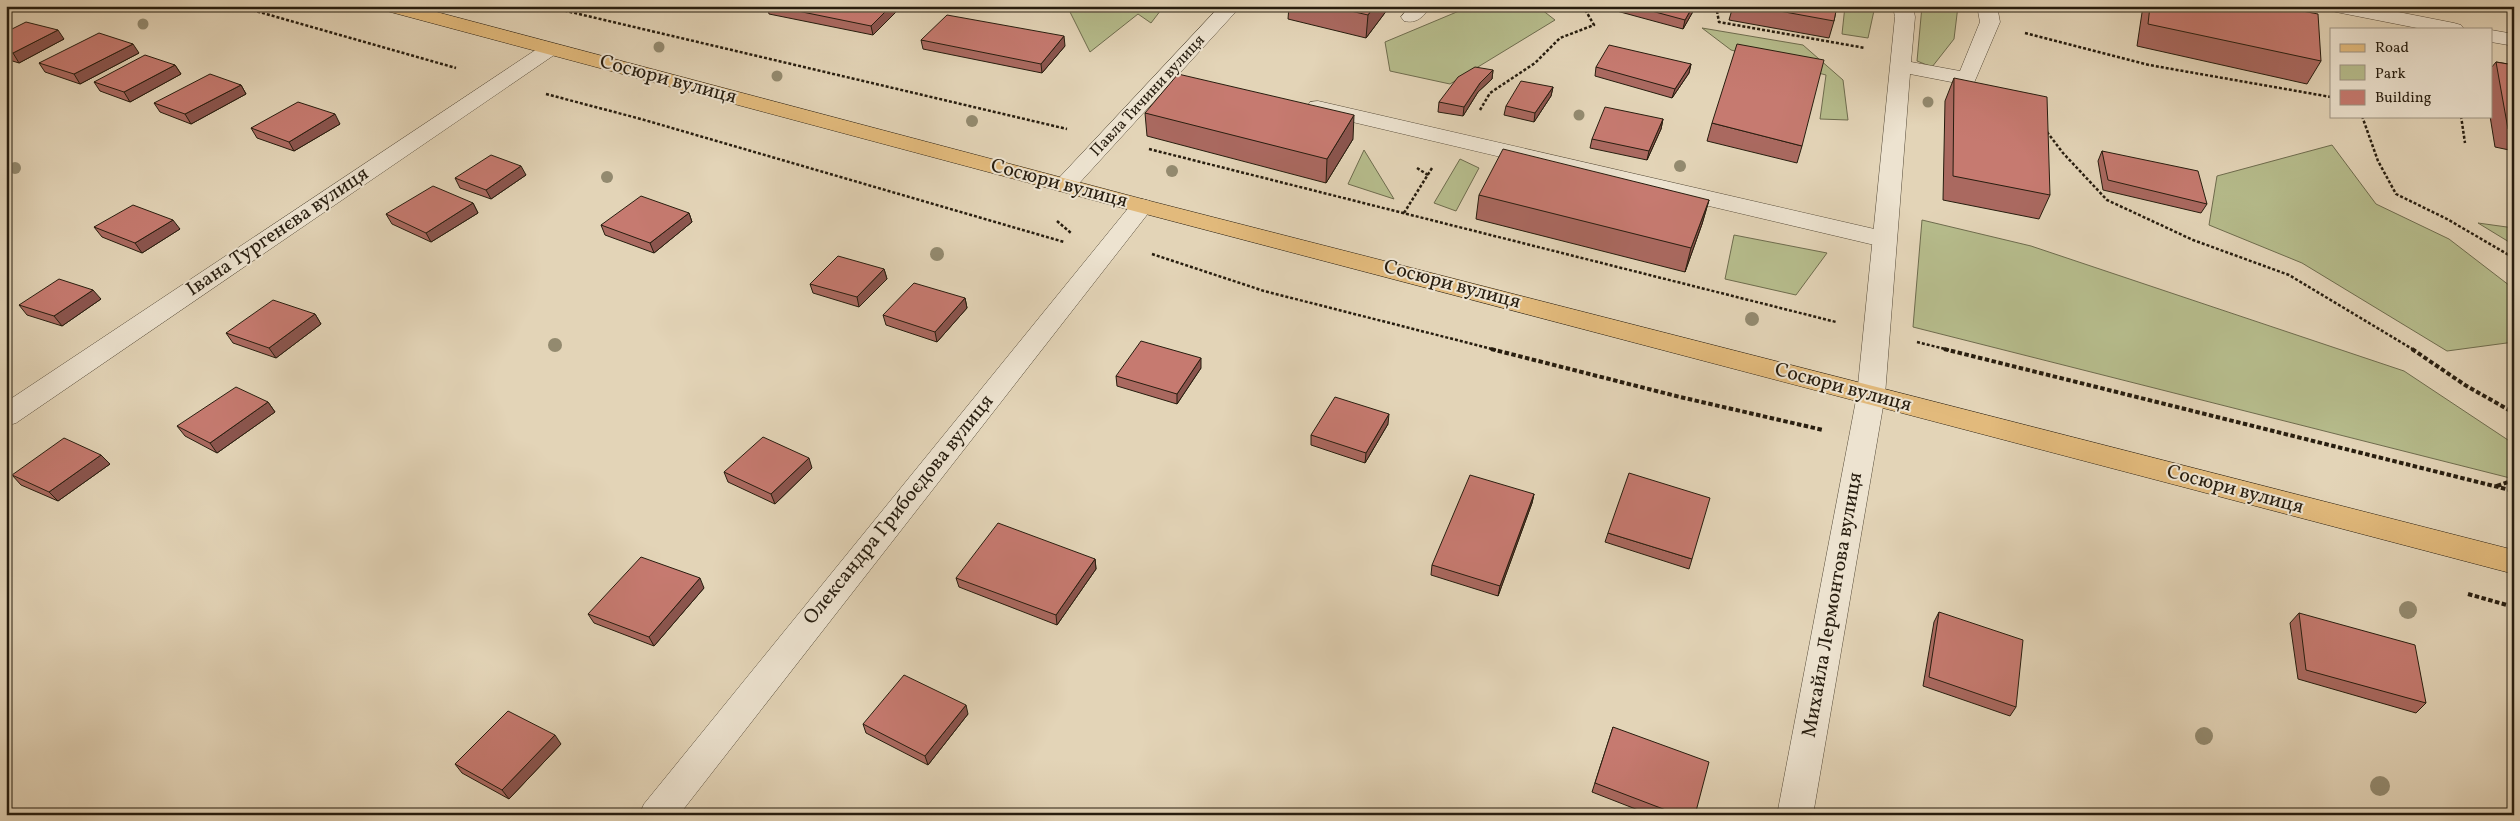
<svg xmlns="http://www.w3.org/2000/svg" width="2520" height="821" font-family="Vollkorn,serif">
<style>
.green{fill:#b6bc8c;stroke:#6e6c4e}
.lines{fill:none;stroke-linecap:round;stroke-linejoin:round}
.lane-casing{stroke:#564b39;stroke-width:1}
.street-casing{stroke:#564b39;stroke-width:1}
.primary-casing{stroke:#271d0f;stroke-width:1}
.path-far1{stroke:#271d0f;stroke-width:2.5;stroke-dasharray:3 2;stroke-linecap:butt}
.path{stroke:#271d0f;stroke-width:4;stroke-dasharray:4.5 2.5;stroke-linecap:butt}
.lane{fill:#ede3d0;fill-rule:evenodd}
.street{fill:#ede3d0;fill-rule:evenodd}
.primary{fill:#e2ba7c;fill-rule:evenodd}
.tree{fill:#938a6f}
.wall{fill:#aa6960;stroke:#271d0f}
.shaded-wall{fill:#8b554e;stroke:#271d0f}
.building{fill:#c67a70;stroke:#271d0f}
.labels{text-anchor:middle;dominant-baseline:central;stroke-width:4;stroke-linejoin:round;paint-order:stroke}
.far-street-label{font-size:16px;fill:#271d0f;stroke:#ede3d0}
.street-label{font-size:20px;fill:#271d0f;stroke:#ede3d0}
</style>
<rect width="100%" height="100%" fill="#e3d4b7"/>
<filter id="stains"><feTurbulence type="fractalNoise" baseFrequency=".004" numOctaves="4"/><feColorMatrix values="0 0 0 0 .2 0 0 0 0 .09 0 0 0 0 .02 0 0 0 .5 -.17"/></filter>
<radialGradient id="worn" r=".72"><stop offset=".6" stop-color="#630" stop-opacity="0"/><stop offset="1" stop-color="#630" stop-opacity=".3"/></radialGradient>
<path class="green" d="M 1076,6 L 1164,6 L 1151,23 L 1138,14 L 1090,52 L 1070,12 Z
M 1471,6 L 1537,6 L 1555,20 L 1450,84 L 1390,71 L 1385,42 Z
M 1845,6 L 1875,6 L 1868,38 L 1842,34 Z
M 1922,6 L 1958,6 L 1954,39 L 1932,67 L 1917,61 Z
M 1702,28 L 1803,45 L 1843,80 L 1848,120 L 1820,119 L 1826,75 L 1731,50 Z
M 2332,145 L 2376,204 L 2449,239 L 2514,289 L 2514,342 L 2447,351 L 2302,263 L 2209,225 L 2217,176 Z
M 1364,150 L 1394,199 L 1348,184 Z
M 1460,159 L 1479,168 L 1456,211 L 1434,203 Z
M 1922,220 L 2031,246 L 2404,371 L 2514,444 L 2514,479 L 1913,327 Z
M 2478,223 L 2514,228 L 2514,245 Z
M 1734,235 L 1827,253 L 1796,295 L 1725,279 Z"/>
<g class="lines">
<g class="lane-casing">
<path id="lane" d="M 1410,6 L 1431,6 C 1423,17 1417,24 1404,21 L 1401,17 Z
M 2326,6 L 2368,6 L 2454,23 L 2461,25 L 2464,29 L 2422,29 L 2336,12 L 2329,10 Z
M 2491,30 L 2514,34 L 2514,46 L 2491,42 Z
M 1318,101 L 1883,231 L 1892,234 L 1895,239 L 1892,244 L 1883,247 L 1310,112 L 1307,107 L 1310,102 Z"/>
</g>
<g class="street-casing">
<path id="street" d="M 1220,6 L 1241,6 L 1073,190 L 1065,192 L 1057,190 L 1053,185 L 1057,180 Z
M 1893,6 L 1913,6 L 1915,17 L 1911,62 L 1960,71 L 1980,22 L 1977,6 L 1997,6 L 2000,22 L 1974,83 L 1967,85 L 1910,74 L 1885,395 L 1813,815 L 1777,815 L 1857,395 L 1895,17 Z
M 550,43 L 557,45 L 560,49 L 557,53 L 16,423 L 6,426 L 6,402 L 543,45 Z
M 1142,199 L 1150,201 L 1154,206 L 1150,211 L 679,815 L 639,815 L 644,804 L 1134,201 Z"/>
</g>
<g class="primary-casing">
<path id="primary" d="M 380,6 L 414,6 L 1150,201 L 2514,550 L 2514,574 L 1134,211 L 383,10 Z"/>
</g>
<path class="path-far1" d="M 238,6 L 456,68
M 545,6 L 1067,129
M 1716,6 L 1719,22 L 1865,48
M 2025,33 L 2149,65 L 2331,97
M 546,94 L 641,119 L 1064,242
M 1480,110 L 1490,93 L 1535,63 L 1560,38 L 1594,25 L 1583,6
M 2362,116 L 2378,161 L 2396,194 L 2447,219 L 2514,258
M 2461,116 L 2465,143
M 2047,132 L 2063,153 L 2107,200 L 2193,240 L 2289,275 L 2414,350
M 1149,149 L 1836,322
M 1417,168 L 1428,175
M 1404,213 L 1432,168
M 1057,221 L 1071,233
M 1152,254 L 1264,291 L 1496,350
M 1917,342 L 1949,350"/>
<path class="path" d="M 1491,349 L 1680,397 L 1823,430
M 1944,349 L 2514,491
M 2412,349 L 2465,385 L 2514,413
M 2497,486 L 2514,480
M 2468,594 L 2514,607"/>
<use href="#lane" class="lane"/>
<use href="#street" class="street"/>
<use href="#primary" class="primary"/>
</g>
<g class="tree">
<circle cx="143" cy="24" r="5.5"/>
<circle cx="659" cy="47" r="5.5"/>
<circle cx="777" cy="76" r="5.5"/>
<circle cx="1928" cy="102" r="5.5"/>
<circle cx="1579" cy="115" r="5.5"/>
<circle cx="972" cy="121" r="6"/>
<circle cx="1680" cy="166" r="6"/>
<circle cx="15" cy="168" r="6"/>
<circle cx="1172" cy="171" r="6"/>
<circle cx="607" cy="177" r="6"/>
<circle cx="937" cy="254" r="7"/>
<circle cx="1752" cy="319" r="7"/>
<circle cx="555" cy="345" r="7"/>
<circle cx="2408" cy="610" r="9"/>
<circle cx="2204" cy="736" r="9"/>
<circle cx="2380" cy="786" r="10"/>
</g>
<path class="wall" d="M 722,6 L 733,6 L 731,8 Z
M 767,6 L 896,6 L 897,11 L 873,35 L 769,14 Z
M 1289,6 L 1390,6 L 1366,38 L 1288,19 Z
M 1613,6 L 1696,6 L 1683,29 L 1613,10 Z
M 1733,6 L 1837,6 L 1834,21 L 1829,38 L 1729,20 Z
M 2143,6 L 2276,6 L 2321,61 L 2307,84 L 2137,46 Z
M 2497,6 L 2514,6 L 2514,9 Z
M 6,32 L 64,39 L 19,63 L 6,59 Z
M 921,40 L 1065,46 L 1042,73 L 923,49 Z
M 139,53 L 80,84 L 45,72 L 39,63 Z
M 2496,62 L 2514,65 L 2514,151 L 2495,147 L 2490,116 L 2491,116 L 2491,68 Z
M 1691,64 L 1689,73 L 1672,98 L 1595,76 L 1596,67 Z
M 175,65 L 181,74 L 130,102 L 100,91 L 94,82 Z
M 1493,70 L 1492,79 L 1478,92 L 1463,116 L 1438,112 L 1439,102 Z
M 1954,78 L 2050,195 L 2039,219 L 1943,200 L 1945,101 Z
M 241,85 L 246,94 L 191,124 L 160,112 L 154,103 Z
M 1553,87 L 1551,96 L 1534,122 L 1504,115 L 1506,106 Z
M 1145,113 L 1353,139 L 1326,183 L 1147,136 Z
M 1663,119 L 1661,129 L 1647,160 L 1590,148 L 1592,139 Z
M 1712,123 L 1802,146 L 1797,163 L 1707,141 Z
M 340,124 L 294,151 L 257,138 L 251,128 Z
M 2102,151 L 2207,204 L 2201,213 L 2103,190 L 2098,161 Z
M 526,175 L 491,199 L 460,188 L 455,178 Z
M 1479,195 L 1709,200 L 1702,224 L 1685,272 L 1476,219 Z
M 473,203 L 478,213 L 431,242 L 392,224 L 386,214 Z
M 689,213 L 692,222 L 654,253 L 605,235 L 601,225 Z
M 94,227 L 180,229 L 142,253 L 102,237 Z
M 884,269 L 887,279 L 859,307 L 813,293 L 810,284 Z
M 965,298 L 967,308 L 937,342 L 886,325 L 883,315 Z
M 101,299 L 62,326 L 27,315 L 19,305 Z
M 315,314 L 321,324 L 276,358 L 233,343 L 226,333 Z
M 1201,368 L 1177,404 L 1117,386 L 1116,376 Z
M 268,402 L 275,412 L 217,453 L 185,436 L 177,426 Z
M 1388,424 L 1365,463 L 1311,445 L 1311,435 Z
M 110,464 L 58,501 L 21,485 L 12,475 Z
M 812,468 L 775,504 L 728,482 L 724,472 Z
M 1534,494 L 1532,503 L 1498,596 L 1431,575 L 1432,565 Z
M 1608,533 L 1692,559 L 1689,569 L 1605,542 Z
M 1095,559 L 1096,569 L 1057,625 L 959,587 L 956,578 Z
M 704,588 L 654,646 L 594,623 L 588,614 Z
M 1939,612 L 2016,707 L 2010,716 L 1923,686 L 1934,622 Z
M 2299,613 L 2426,703 L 2416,713 L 2298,679 L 2290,623 Z
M 968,714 L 928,765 L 866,733 L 863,724 Z
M 1613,727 L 1695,815 L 1651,815 L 1592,792 Z
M 561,744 L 509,799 L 462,773 L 455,764 Z"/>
<path class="shaded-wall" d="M 891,6 L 896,6 L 897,11 L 873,35 L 871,26 Z
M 1374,6 L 1390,6 L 1366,38 L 1368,15 Z
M 1693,6 L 1696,6 L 1695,8 L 1683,29 L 1685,20 Z
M 58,30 L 64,39 L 19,63 L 13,53 Z
M 1064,36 L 1065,46 L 1042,73 L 1041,64 Z
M 133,44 L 139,53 L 80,84 L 74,74 Z
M 1691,64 L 1689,73 L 1672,98 L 1675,89 Z
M 175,65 L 181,74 L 130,102 L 124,92 Z
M 1493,70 L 1492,79 L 1478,92 L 1463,116 L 1464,107 L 1480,83 Z
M 241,85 L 246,94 L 191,124 L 185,114 Z
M 1553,87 L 1551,96 L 1534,122 L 1535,113 Z
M 335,114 L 340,124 L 294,151 L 289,142 Z
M 1354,115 L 1353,139 L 1326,183 L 1327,159 Z
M 1663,119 L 1661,129 L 1647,160 L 1649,151 Z
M 521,166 L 526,175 L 491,199 L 486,190 Z
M 1709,200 L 1702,224 L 1685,272 L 1691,248 Z
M 473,203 L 478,213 L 431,242 L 426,233 Z
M 689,213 L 692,222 L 654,253 L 650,243 Z
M 173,220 L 180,229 L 142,253 L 135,243 Z
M 884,269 L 887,279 L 859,307 L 857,297 Z
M 93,290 L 101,299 L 62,326 L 54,316 Z
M 965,298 L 967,308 L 937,342 L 935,332 Z
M 315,314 L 321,324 L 276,358 L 269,348 Z
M 1201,358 L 1201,368 L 1177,404 L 1177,394 Z
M 268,402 L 275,412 L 217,453 L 210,443 Z
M 1389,414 L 1388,424 L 1365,463 L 1366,453 Z
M 101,455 L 110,464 L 58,501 L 49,492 Z
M 809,458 L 812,468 L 775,504 L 771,494 Z
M 1534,494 L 1532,503 L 1498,596 L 1500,586 Z
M 1095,559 L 1096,569 L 1057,625 L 1056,615 Z
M 700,578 L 704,588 L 654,646 L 649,637 Z
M 966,705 L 968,714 L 928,765 L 925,756 Z
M 555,735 L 561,744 L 509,799 L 502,790 Z"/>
<path class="building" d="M 773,6 L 891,6 L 871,26 Z
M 1329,6 L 1374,6 L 1368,15 Z
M 1633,6 L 1693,6 L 1685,20 Z
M 1752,6 L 1837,6 L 1834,21 Z
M 2150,6 L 2276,6 L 2318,14 L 2321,61 L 2148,24 Z
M 947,15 L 1064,36 L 1041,64 L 921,40 Z
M 26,22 L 58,30 L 13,53 L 6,52 L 6,32 Z
M 99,33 L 133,44 L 74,74 L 39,63 Z
M 1737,44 L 1824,60 L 1802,146 L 1712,123 Z
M 1609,45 L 1691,64 L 1675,89 L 1596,67 Z
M 145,55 L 175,65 L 124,92 L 94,82 Z
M 2496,62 L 2514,65 L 2514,131 L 2508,129 Z
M 1475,67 L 1493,70 L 1480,83 L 1464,107 L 1439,102 L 1458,77 Z
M 210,74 L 241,85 L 185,114 L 154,103 Z
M 1178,74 L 1354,115 L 1327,159 L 1145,113 Z
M 1954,78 L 2047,97 L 2050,195 L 1953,176 Z
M 1521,81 L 1553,87 L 1535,113 L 1506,106 Z
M 298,102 L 335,114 L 289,142 L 251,128 Z
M 1605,107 L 1663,119 L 1649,151 L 1592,139 Z
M 1503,149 L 1709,200 L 1691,248 L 1479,195 Z
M 2102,151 L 2198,171 L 2207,204 L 2108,180 Z
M 491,155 L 521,166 L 486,190 L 455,178 Z
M 433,186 L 473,203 L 426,233 L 386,214 Z
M 641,196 L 689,213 L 650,243 L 601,225 Z
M 133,205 L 173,220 L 135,243 L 94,227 Z
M 838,256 L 884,269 L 857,297 L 810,284 Z
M 59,279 L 93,290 L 54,316 L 19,305 Z
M 914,283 L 965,298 L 935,332 L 883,315 Z
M 273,300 L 315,314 L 269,348 L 226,333 Z
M 1141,341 L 1201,358 L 1177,394 L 1116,376 Z
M 236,387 L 268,402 L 210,443 L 177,426 Z
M 1335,397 L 1389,414 L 1366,453 L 1311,435 Z
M 763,437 L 809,458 L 771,494 L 724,472 Z
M 64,438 L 101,455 L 49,492 L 12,475 Z
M 1629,473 L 1710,498 L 1692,559 L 1608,533 Z
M 1470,475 L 1534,494 L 1500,586 L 1432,565 Z
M 998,523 L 1095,559 L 1056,615 L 956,578 Z
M 641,557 L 700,578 L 649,637 L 588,614 Z
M 1939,612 L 2023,640 L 2016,707 L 1929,677 Z
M 2299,613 L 2415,645 L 2426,703 L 2306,670 Z
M 904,675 L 966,705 L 925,756 L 863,724 Z
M 508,711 L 555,735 L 502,790 L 455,764 Z
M 1613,727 L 1709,762 L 1695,815 L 1679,815 L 1595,783 Z"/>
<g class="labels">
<g class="far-street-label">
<text transform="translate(1148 96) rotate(-47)">Павла Тичини вулиця</text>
</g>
<g class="street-label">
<text transform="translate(668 80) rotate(15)">Сосюри вулиця</text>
<text transform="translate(1059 184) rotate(15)">Сосюри вулиця</text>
<text transform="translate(278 232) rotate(-34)">Івана Тургенєва вулиця</text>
<text transform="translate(1452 285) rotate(15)">Сосюри вулиця</text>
<text transform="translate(1843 388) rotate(15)">Сосюри вулиця</text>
<text transform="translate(2235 490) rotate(15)">Сосюри вулиця</text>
<text transform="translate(899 510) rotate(-51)">Олександра Грибоєдова вулиця</text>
<text transform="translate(1833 605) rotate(-80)">Михайла Лермонтова вулиця</text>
</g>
</g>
<rect width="2520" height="821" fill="none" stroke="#e3d4b7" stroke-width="25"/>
<rect x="8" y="8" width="2505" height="806" fill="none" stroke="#271d0f" stroke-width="2.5"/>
<rect x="12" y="12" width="2495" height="796" fill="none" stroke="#271d0f"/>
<rect x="2330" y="28" width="162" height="90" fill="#ede3d0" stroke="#9e9483"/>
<rect x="2340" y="44" width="25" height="8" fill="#e2ba7c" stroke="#9e9483"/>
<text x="2375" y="52" font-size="15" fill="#271d0f">Road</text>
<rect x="2340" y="65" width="25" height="15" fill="#b6bc8c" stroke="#9e9483"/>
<text x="2375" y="78" font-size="15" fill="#271d0f">Park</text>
<rect x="2340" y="90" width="25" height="15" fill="#c67a70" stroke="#9e9483"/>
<text x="2375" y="102" font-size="15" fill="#271d0f">Building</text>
<rect width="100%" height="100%" filter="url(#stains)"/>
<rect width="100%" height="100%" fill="url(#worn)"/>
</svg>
